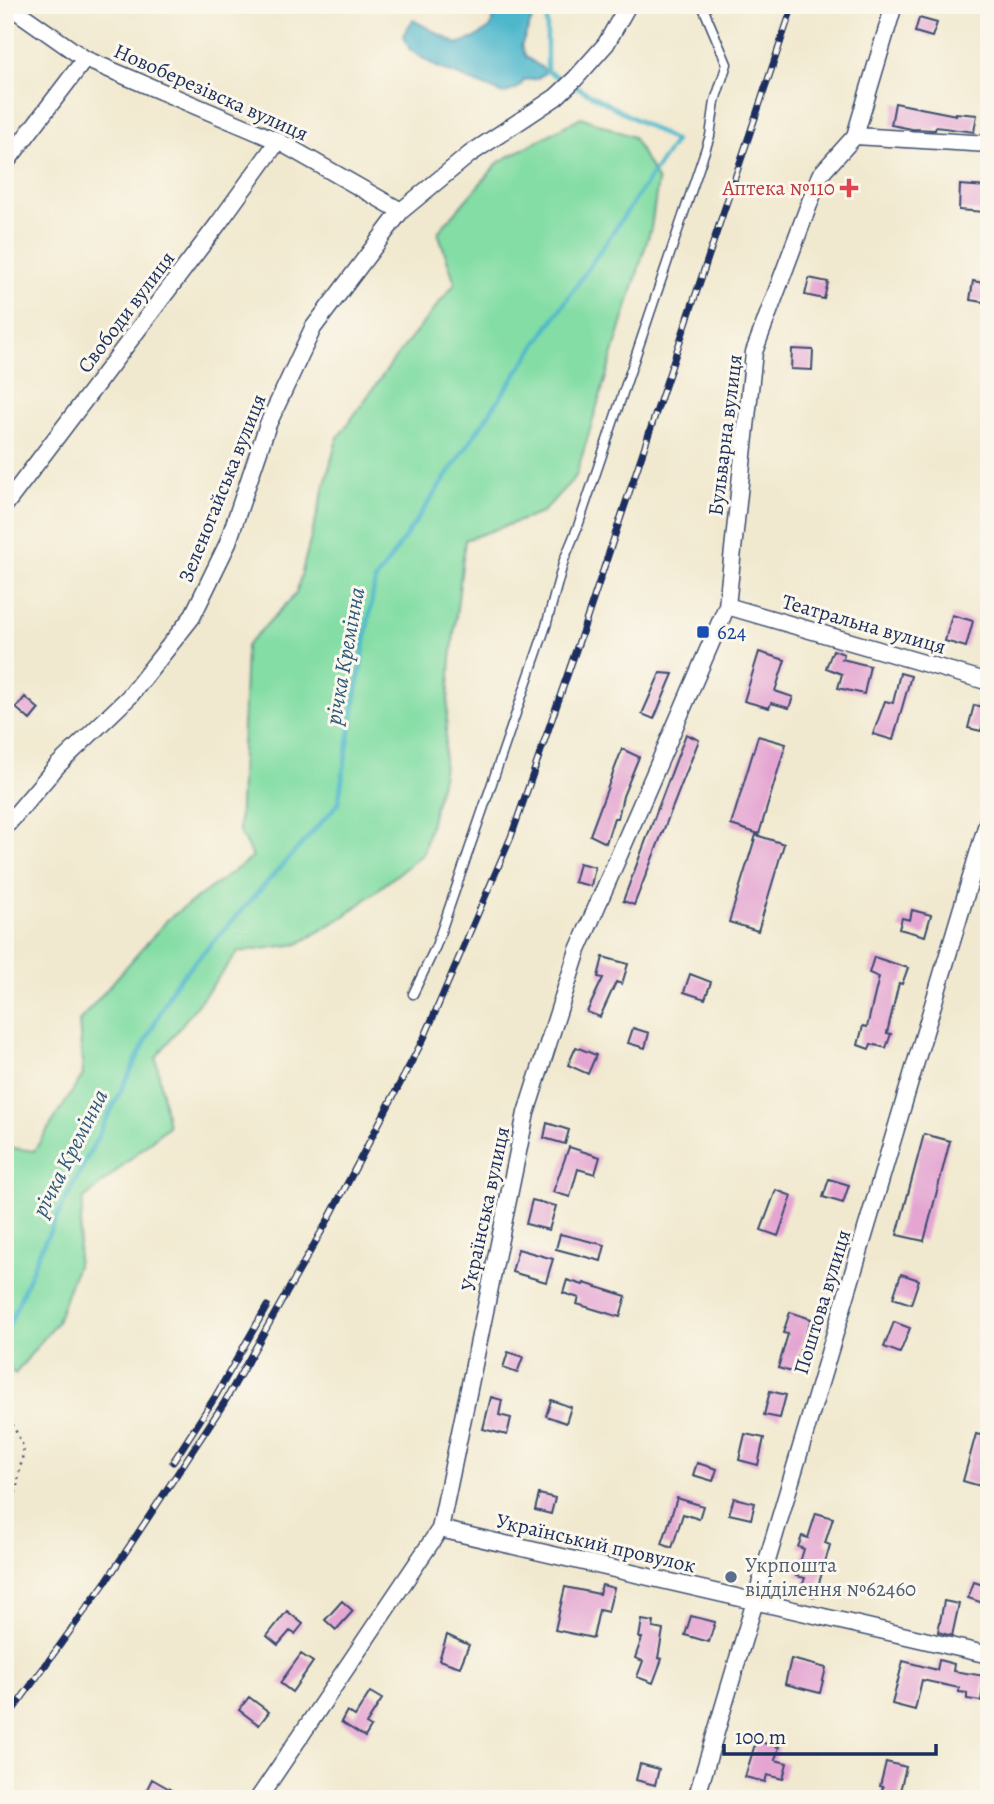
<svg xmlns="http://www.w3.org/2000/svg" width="994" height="1804" font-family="Alegreya,serif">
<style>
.green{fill:#83dda4;stroke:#4f8681;stroke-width:2}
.water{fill:#4eb7cc;stroke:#347395;stroke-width:2}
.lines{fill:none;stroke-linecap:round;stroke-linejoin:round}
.stream{stroke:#4eb7cc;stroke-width:4.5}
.building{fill:#e4a5d2}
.lane-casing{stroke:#3b4b6f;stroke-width:11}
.street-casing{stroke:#3b4b6f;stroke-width:19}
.path{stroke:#3b4b6f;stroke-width:2.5;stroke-dasharray:2 5;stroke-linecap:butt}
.lane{stroke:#fff;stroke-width:8}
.street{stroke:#fff;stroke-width:16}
.rail-casing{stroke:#1b2f5e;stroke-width:7}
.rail{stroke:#fbf7ec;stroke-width:4.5;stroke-dasharray:13;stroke-linecap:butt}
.health-dot{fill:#e0444e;stroke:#fbf7ec;stroke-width:2.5}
.transit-dot{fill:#1a4fb4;stroke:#fbf7ec;stroke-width:2.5}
.service-dot{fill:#5c6f8a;stroke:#fbf7ec;stroke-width:2.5}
.labels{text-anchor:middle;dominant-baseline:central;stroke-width:6;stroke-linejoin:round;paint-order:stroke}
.street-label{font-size:21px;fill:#1b2f5e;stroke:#fbf7ec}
.health-label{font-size:21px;fill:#be3a42;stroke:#fbf7ec;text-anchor:end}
.transit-label{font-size:21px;fill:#164399;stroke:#fbf7ec;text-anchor:start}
.service-label{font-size:21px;fill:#4e5e75;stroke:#fbf7ec;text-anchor:start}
.water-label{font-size:23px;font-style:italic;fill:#2a587f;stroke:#fbf7ec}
</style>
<rect width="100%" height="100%" fill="#fbf7ec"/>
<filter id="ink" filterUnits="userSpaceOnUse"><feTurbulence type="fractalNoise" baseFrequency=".0143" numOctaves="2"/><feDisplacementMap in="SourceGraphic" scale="14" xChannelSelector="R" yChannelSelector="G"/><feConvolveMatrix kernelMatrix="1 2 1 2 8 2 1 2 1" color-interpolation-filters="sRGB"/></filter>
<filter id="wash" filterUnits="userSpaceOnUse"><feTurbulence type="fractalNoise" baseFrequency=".00686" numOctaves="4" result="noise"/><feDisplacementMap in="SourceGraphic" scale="28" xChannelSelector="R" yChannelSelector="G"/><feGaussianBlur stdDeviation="1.57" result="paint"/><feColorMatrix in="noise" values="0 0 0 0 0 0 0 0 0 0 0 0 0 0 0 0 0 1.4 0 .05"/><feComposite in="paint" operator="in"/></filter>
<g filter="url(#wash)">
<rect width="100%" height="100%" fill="#f1e9cf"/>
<path class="green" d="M 581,117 L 633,137 L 658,181 L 651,228 L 576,476 L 542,513 L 465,540 L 451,659 L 443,773 L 423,854 L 346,915 L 298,944 L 238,952 L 156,1058 L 168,1126 L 83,1200 L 77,1265 L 57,1322 L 15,1374 L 5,1365 L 5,1147 L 34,1151 L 83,1075 L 79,1021 L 168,919 L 253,857 L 239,832 L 246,646 L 296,594 L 337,439 L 396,357 L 455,283 L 438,232 L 499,162 Z"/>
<path class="water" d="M 495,5 L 526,5 L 534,15 L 521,46 L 526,57 L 547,71 L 537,79 L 524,80 L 520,87 L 504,94 L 437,67 L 410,50 L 403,35 L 413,20 L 457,44 L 475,38 L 491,27 Z"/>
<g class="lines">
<path class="stream" d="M 547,5 L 547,71 L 565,81
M 5,1335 L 38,1255 L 174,985 L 338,804 L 375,581 L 675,141 L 573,85"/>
</g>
<g id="blocks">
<path class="building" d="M 919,18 L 937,23 L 932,37 L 915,32 Z
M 895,103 L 956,115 L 956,113 L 977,115 L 974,132 L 936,127 L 935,130 L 912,129 L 891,125 Z
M 960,185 L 987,187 L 985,212 L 959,210 Z
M 809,278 L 828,282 L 824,299 L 805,295 Z
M 973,281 L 989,284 L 989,303 L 970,300 Z
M 792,349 L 813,350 L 812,370 L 791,369 Z
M 952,615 L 973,621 L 966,647 L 945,641 Z
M 833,650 L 844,654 L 842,659 L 870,666 L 864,694 L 838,688 L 842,674 L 826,668 Z
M 759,652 L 785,660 L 775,691 L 793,697 L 789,708 L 771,703 L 769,708 L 744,701 Z
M 660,673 L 673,674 L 654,719 L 642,714 Z
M 900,673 L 911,676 L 893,740 L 873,734 L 885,701 L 893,703 Z
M 25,697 L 39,709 L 30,720 L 16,708 Z
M 974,705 L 989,708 L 989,725 L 983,724 L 981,731 L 968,728 Z
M 686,734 L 699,740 L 634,905 L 623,901 Z
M 758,736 L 786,744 L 759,834 L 731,825 Z
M 622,749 L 639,757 L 623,796 L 618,818 L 614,818 L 606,843 L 590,835 Z
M 756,835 L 784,844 L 758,931 L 729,922 Z
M 579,863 L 595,867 L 591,886 L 574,882 Z
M 912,910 L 931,915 L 925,936 L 899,929 L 902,918 L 910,920 Z
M 603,957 L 628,964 L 622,984 L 616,982 L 600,1017 L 587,1012 L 603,978 L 598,977 Z
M 874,957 L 908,968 L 902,984 L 899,983 L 887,1033 L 891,1034 L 886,1048 L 871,1044 L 869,1049 L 858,1045 L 863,1026 L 867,1027 L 879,977 L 869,973 Z
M 690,974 L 711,982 L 705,999 L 684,992 Z
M 633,1028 L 649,1033 L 645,1048 L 628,1043 Z
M 576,1047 L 596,1055 L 588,1074 L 568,1065 Z
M 547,1123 L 569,1130 L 565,1144 L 544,1138 Z
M 924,1134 L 950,1141 L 924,1241 L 897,1235 Z
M 569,1147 L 600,1157 L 595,1174 L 578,1169 L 570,1197 L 553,1192 Z
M 829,1179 L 849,1185 L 843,1203 L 823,1197 Z
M 776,1190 L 792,1196 L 778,1236 L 761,1230 Z
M 532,1200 L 556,1206 L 549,1230 L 526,1224 Z
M 560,1234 L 605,1245 L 601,1261 L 556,1249 Z
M 518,1249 L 553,1259 L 546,1282 L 512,1272 Z
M 901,1274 L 919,1280 L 911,1304 L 893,1298 Z
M 567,1280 L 583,1285 L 584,1283 L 626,1296 L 620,1317 L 577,1304 L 579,1298 L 563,1293 Z
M 790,1312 L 811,1319 L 792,1372 L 778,1368 L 788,1334 L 783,1333 Z
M 894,1322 L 910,1328 L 900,1353 L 884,1347 Z
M 508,1352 L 523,1357 L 517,1373 L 503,1368 Z
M 770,1391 L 786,1395 L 780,1418 L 764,1415 Z
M 491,1397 L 502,1400 L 499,1415 L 511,1418 L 507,1435 L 483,1429 Z
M 551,1400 L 571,1407 L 566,1423 L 546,1416 Z
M 745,1434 L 764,1438 L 758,1465 L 739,1460 Z
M 976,1434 L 989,1437 L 987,1488 L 963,1481 Z
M 697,1463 L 717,1469 L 713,1481 L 693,1475 Z
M 539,1494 L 555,1498 L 551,1514 L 535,1510 Z
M 677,1498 L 703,1506 L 699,1519 L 683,1514 L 672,1548 L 662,1544 Z
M 734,1498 L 755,1503 L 751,1519 L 729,1514 Z
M 816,1513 L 833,1518 L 825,1543 L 830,1545 L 815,1597 L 800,1592 L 805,1578 L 796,1576 L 804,1549 L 798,1547 L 802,1536 L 808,1538 Z
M 974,1582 L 989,1587 L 989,1605 L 968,1598 Z
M 602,1585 L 614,1588 L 608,1612 L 599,1610 L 593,1638 L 555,1630 L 565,1587 L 599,1594 Z
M 342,1601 L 353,1611 L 336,1630 L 325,1620 Z
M 944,1601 L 959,1604 L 952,1636 L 938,1632 Z
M 287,1611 L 303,1624 L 295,1634 L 290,1631 L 278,1645 L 267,1636 Z
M 691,1616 L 715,1622 L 709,1642 L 685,1635 Z
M 642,1620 L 654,1622 L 653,1628 L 663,1630 L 658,1658 L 662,1659 L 653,1683 L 637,1677 L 643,1661 L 635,1658 L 642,1638 L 639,1638 Z
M 447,1635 L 469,1645 L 460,1667 L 439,1660 Z
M 301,1654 L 313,1662 L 292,1692 L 280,1683 Z
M 791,1659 L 826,1668 L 820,1693 L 785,1684 Z
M 939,1660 L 954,1664 L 953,1671 L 985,1676 L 981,1701 L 967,1699 L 967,1693 L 959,1692 L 959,1688 L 922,1680 L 915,1710 L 892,1704 L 903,1661 L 937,1670 Z
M 370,1692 L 382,1699 L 366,1724 L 371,1727 L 365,1737 L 341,1722 L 347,1711 L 355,1716 Z
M 249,1697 L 269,1712 L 259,1725 L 239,1710 Z
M 756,1741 L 779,1747 L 775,1760 L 787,1763 L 783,1779 L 767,1775 L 765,1782 L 745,1777 Z
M 886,1762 L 906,1767 L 898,1799 L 880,1799 L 883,1787 L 880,1786 Z
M 640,1764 L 659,1769 L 655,1785 L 636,1780 Z
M 152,1779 L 187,1799 L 151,1799 L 154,1793 L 147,1789 Z"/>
</g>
</g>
<g filter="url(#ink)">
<use href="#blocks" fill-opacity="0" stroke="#3b4b6f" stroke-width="2"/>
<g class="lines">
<g class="lane-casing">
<path id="lane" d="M 413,994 L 436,946 L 546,626 L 564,560 L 578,526 L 710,136 L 715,101 L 727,64 L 702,5"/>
</g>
<g class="street-casing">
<path id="street" d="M 8,5 L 85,59 L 278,141 L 401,211
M 855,136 L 989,144
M 5,164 L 85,59
M 5,505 L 218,224 L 278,141
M 727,606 L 989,682
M 5,827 L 57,766 L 129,697 L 192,617 L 227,545 L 268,424 L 313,328 L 401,211 L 470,154 L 556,97 L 575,79 L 606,44 L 628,5
M 440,1529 L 989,1655
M 258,1799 L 440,1529 L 526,1113 L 578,950 L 727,606 L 754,352 L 820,175 L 855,136 L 894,5
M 696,1799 L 989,817"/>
</g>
<path class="path" d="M 5,1413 L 8,1415 L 24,1448 L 5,1550"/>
<use href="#lane" class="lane"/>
<use href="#street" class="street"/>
<g class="rail-casing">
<path id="rail" d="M 173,1462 L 215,1397 L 267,1306
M 5,1721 L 107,1580 L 224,1403 L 328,1220 L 424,1038 L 511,837 L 584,627 L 793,5"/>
</g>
<use href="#rail" class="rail"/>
</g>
</g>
<path class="health-dot" d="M845.5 177.5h7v7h7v7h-7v7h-7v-7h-7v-7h7z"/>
<rect class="transit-dot" x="696" y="625" width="14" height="14" rx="3.5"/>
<circle class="service-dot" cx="731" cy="1577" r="7"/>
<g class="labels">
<g class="street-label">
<text transform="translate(211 92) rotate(24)">Новоберезівска вулиця</text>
<text transform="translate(126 312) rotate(-53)">Свободи вулиця</text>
<text transform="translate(725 435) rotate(-83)">Бульварна вулиця</text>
<text transform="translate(222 488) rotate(-68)">Зеленогайська вулиця</text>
<text transform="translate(864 624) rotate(16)">Театральна вулиця</text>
<text transform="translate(485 1209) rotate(-78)">Українська вулиця</text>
<text transform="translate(822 1302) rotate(-73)">Поштова вулиця</text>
<text transform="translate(596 1543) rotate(13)">Український провулок</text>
</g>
<g class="health-label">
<text x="835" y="188">Аптека №110</text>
</g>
<g class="transit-label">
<text x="717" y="632">624</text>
</g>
<g class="service-label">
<text x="745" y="1565">Укрпошта<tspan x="745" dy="24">відділення №62460</tspan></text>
</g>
<g class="water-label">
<text transform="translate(345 656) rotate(-80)">річка Кремінна</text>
<text transform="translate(70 1153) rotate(-63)">річка Кремінна</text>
</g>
</g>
<rect width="994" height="1804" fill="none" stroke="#fbf7ec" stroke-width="28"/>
<path d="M724 1744v10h212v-10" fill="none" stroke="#1b2f5e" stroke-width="3.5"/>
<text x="735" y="1744" font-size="21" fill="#1b2f5e" stroke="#fbf7ec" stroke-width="5" paint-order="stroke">100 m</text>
</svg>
